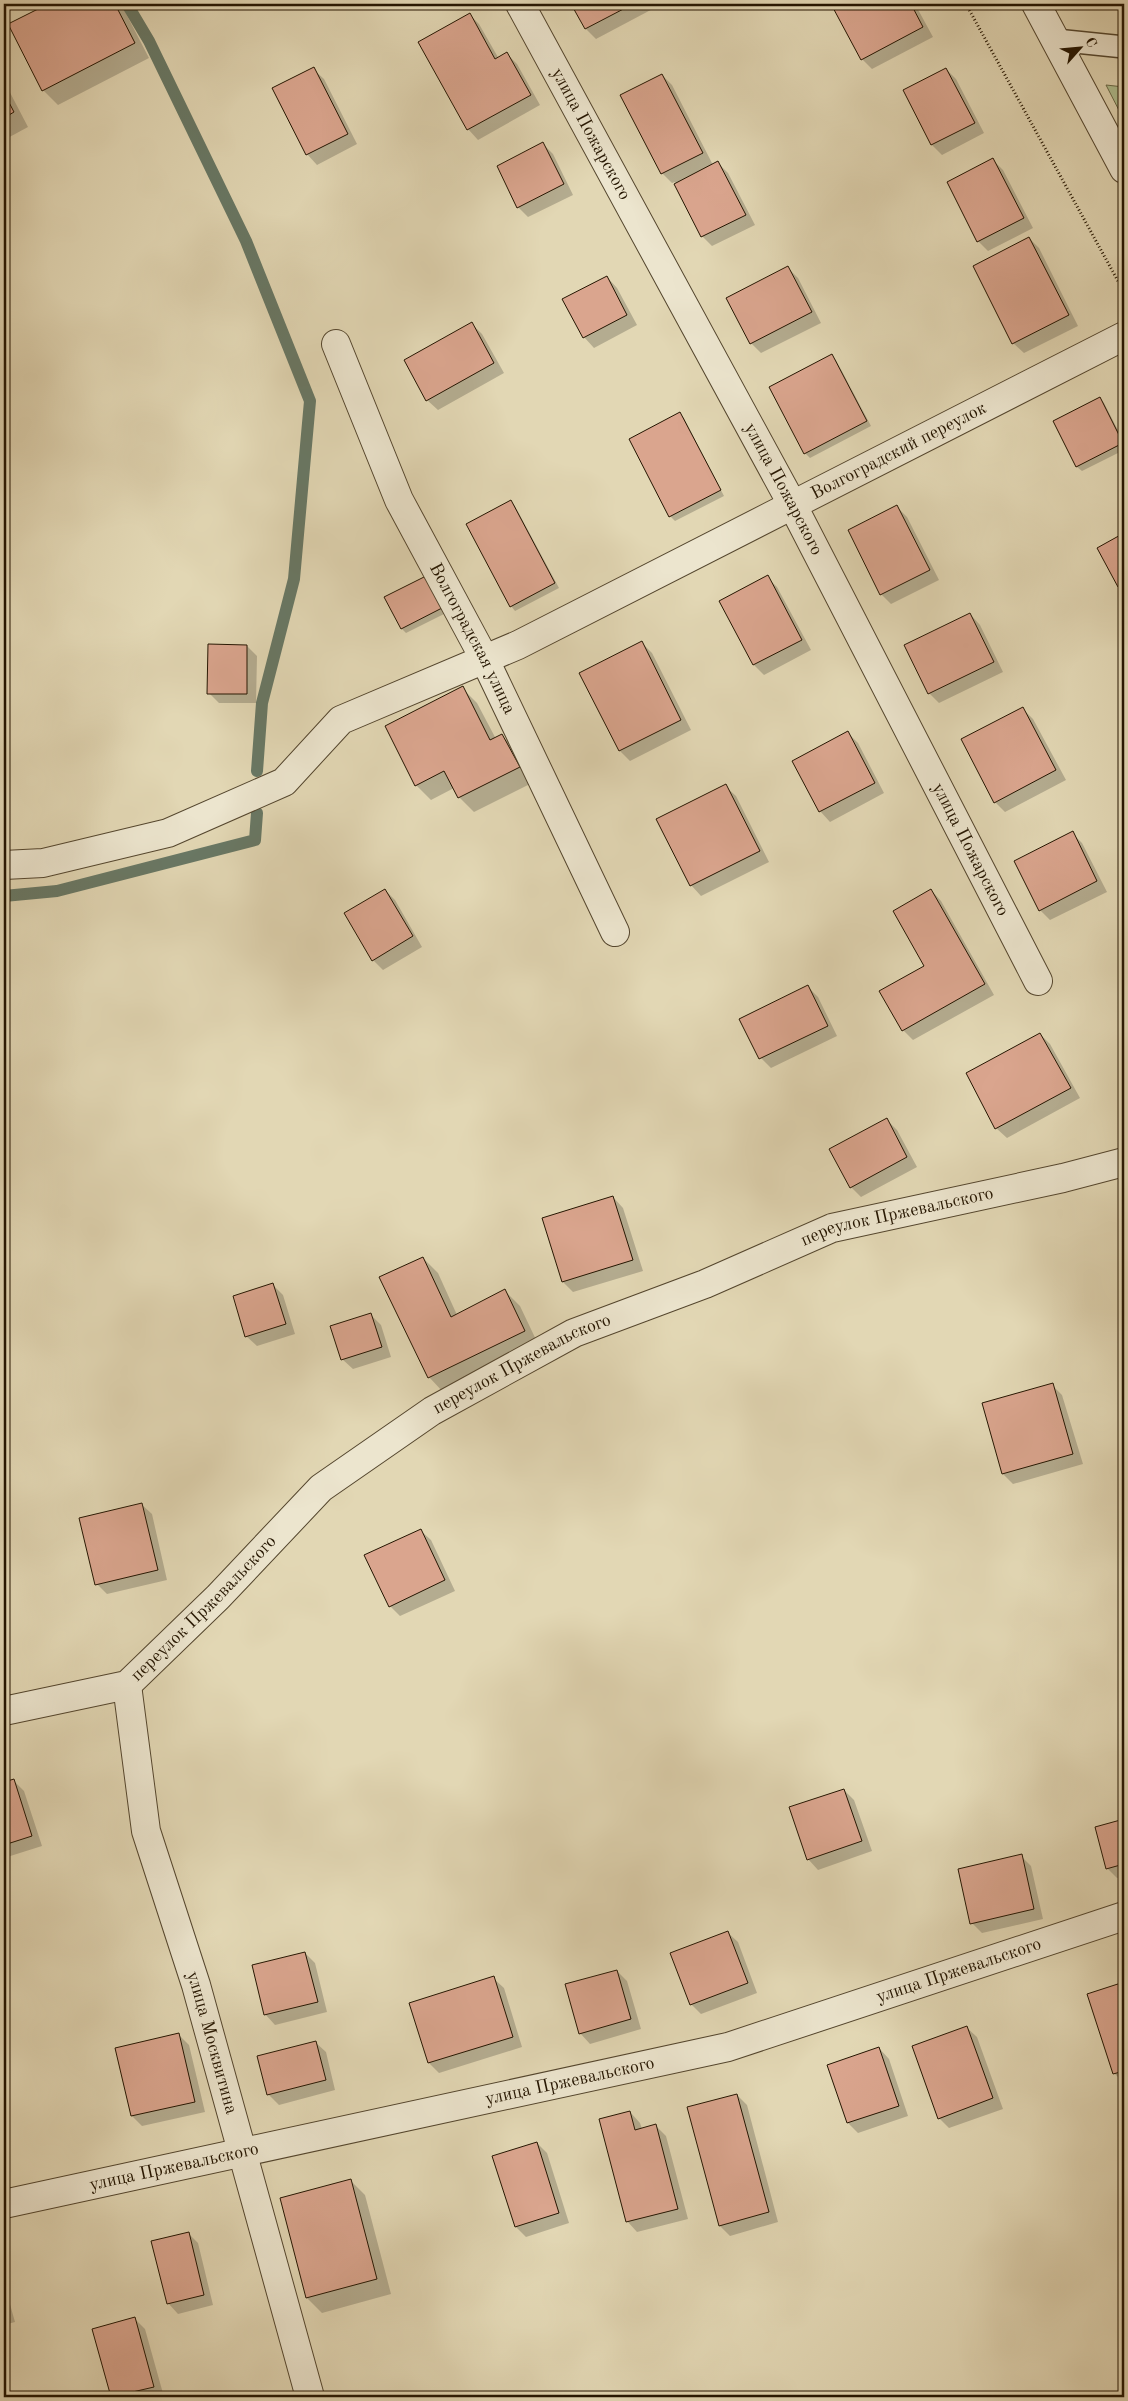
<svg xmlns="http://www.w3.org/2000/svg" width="1128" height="2401" font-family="'Old Standard TT',serif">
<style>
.green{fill:#afbf90;stroke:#6a6a48}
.shadow{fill:#0003}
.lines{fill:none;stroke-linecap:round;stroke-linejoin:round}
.stream{stroke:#687865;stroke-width:12}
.building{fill:#daa58e;stroke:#241501}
.service-casing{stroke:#54462e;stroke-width:24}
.minor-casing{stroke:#54462e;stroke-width:30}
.tertiary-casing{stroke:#54462e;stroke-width:30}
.path{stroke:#241501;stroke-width:3;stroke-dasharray:1 2.5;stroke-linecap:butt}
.service{stroke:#ece5ce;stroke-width:21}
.minor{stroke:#ece5ce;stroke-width:28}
.tertiary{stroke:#ece5ce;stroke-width:28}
.labels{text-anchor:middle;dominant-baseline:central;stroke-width:4;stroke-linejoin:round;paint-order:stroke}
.street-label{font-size:18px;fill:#241501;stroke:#ece5ce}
</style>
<rect width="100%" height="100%" fill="#e2d7b4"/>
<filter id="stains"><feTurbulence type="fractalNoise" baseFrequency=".004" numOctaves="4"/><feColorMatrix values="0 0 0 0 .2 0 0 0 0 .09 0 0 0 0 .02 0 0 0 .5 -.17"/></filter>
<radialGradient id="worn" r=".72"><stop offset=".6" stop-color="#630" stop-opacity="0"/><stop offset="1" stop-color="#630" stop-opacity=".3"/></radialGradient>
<path class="green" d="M 1106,85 L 1124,87 L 1124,120 Z"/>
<path class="shadow" d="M 51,4 L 121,4 L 149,58 L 58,105 L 43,90 L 10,25 Z
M 220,4 L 230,4 L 223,7 Z
M 573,4 L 662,4 L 596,39 L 586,29 Z
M 832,4 L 915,4 L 933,37 L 872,69 L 862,59 Z
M 469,14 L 479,24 L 499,59 L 507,54 L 517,64 L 540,105 L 478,140 L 468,129 L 419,42 Z
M 313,69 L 324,79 L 357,144 L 317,165 L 307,154 Z
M 946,69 L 956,79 L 984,133 L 942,155 L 932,145 Z
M 662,75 L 672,85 L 713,165 L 718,163 L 728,173 L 755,225 L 712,246 L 702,236 L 675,182 L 672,183 L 662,173 Z
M 4,81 L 28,127 L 4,140 Z
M 543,144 L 553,154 L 573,195 L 528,217 L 518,207 Z
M 993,160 L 1003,170 L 1033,228 L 988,251 L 978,241 Z
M 1029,238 L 1039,248 L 1078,326 L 1024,353 L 1013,343 Z
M 788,268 L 798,278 L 821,323 L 761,353 L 751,343 Z
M 607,277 L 617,288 L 637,325 L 594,348 L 584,337 Z
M 472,324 L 482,334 L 504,373 L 438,410 L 427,400 Z
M 831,355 L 836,360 L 871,426 L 810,458 L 805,453 Z
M 1100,398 L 1104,403 L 1124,442 L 1124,450 L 1082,471 L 1077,467 L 1054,422 Z
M 680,414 L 684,418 L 724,496 L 675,521 L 670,516 Z
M 511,501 L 515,506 L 559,588 L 515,611 L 511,606 Z
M 897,507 L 907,517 L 939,580 L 891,604 L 881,594 Z
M 1124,535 L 1124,591 L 1119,586 L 1099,549 Z
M 426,577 L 446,613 L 406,633 L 402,629 Z
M 767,577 L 777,587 L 811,650 L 764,675 L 754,665 L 721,601 Z
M 970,614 L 980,625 L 1003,672 L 939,703 L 929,693 Z
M 642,643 L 652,653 L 691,730 L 630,761 L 620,751 Z
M 247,646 L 257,656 L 256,703 L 219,703 L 209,693 Z
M 462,688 L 477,703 L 496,739 L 502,736 L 517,750 L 534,782 L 474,812 L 459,797 L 454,788 L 431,800 L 416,785 Z
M 1023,709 L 1033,719 L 1066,780 L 1005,812 L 995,802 Z
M 848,733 L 858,743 L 884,793 L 830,822 L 820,811 L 794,761 Z
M 725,786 L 736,796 L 769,862 L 701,896 L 691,885 Z
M 1072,833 L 1082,843 L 1107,892 L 1050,920 L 1040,910 Z
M 385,890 L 395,900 L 422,947 L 383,970 L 373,960 Z
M 931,890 L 941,901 L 994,995 L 913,1040 L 903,1030 L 925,967 Z
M 808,987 L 818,997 L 837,1036 L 771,1068 L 761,1058 Z
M 1040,1034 L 1050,1044 L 1080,1098 L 1007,1138 L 996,1128 Z
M 886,1119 L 897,1130 L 917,1167 L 861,1197 L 851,1187 Z
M 613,1197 L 623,1208 L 643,1271 L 573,1292 L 563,1282 Z
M 423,1258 L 438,1273 L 457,1315 L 505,1291 L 520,1306 L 539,1346 L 443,1392 L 429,1377 Z
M 273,1285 L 283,1295 L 295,1334 L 257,1346 L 246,1336 Z
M 371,1315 L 381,1325 L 391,1357 L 353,1369 L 342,1359 Z
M 1052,1385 L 1062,1395 L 1083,1464 L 1013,1484 L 1003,1474 L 983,1404 Z
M 141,1504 L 152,1514 L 167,1580 L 107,1594 L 97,1584 Z
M 420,1530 L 431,1540 L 455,1591 L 400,1616 L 390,1606 Z
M 14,1781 L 24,1791 L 42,1846 L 4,1858 L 4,1784 Z
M 844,1790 L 854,1800 L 872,1851 L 818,1870 L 808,1859 Z
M 1124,1820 L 1124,1876 L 1117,1878 L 1107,1868 L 1096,1827 Z
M 1021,1856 L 1031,1866 L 1043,1919 L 982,1933 L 972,1923 Z
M 727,1932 L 738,1942 L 757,1993 L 701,2014 L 691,2004 Z
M 305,1953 L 315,1963 L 327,2012 L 275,2025 L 265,2014 Z
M 617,1971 L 627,1981 L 641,2029 L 590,2044 L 580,2033 Z
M 493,1978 L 504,1988 L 522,2047 L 439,2073 L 429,2063 Z
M 1124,1983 L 1124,2083 L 1115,2074 L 1088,1995 Z
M 966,2027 L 977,2037 L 1003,2109 L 949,2128 L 939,2118 Z
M 179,2035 L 189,2045 L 205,2112 L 142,2126 L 132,2116 Z
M 315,2042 L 326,2052 L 335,2090 L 279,2105 L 269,2095 L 259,2057 Z
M 879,2048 L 889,2059 L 908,2116 L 858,2133 L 848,2123 L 829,2066 Z
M 737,2095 L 747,2105 L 778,2222 L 730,2236 L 720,2226 Z
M 630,2112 L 640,2123 L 642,2129 L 656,2126 L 666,2136 L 688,2219 L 637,2232 L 627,2221 Z
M 537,2143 L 547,2153 L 569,2223 L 526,2237 L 516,2227 Z
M 350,2180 L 365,2195 L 391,2294 L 322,2313 L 307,2298 L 281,2199 Z
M 188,2233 L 198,2243 L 213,2305 L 178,2314 L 168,2303 Z
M 4,2283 L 15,2322 L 4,2325 Z
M 135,2319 L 145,2329 L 164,2397 L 112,2397 L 94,2330 Z"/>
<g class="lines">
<path class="stream" d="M 127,4 L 149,41 L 246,241 L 310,401 L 294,579 L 262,703 L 257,771
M 4,896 L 57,891 L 255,840 L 257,813"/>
</g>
<path class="building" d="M 48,4 L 115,4 L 135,43 L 42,91 L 8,24 Z
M 571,4 L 633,4 L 585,29 Z
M 831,4 L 911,4 L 923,27 L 861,60 Z
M 470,13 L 495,59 L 507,52 L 531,95 L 467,130 L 418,42 Z
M 314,67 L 348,134 L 306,155 L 272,88 Z
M 946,68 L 975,123 L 931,145 L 903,90 Z
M 662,74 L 703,153 L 661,174 L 620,95 Z
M 4,93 L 14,112 L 4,118 Z
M 543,142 L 564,184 L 517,208 L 497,166 Z
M 993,158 L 1024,218 L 977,242 L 947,182 Z
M 718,161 L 746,215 L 701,237 L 674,184 Z
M 1029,237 L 1069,315 L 1012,344 L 973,266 Z
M 788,266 L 812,312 L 750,344 L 726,298 Z
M 607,276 L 627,315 L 583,338 L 562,299 Z
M 472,322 L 494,363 L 426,401 L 404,360 Z
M 832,354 L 867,421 L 804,454 L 769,387 Z
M 1100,397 L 1123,443 L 1076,467 L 1053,421 Z
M 680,412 L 721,490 L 669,517 L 629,439 Z
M 511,500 L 555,583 L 510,607 L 466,524 Z
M 897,505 L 930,570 L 880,595 L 848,530 Z
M 1124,533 L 1124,584 L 1118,587 L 1097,548 Z
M 768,575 L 802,640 L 753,665 L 719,601 Z
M 426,576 L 442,608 L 401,629 L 384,597 Z
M 970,613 L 994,662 L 928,694 L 904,645 Z
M 642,641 L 681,720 L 619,751 L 579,673 Z
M 208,644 L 247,645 L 247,694 L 207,694 Z
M 463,686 L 490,740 L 502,734 L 520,767 L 458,798 L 444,771 L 415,786 L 385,726 Z
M 1023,707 L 1056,770 L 994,803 L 961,739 Z
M 848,731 L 875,783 L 819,812 L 792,761 Z
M 726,784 L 760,851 L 690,886 L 656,819 Z
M 1073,831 L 1097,881 L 1039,911 L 1014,861 Z
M 385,889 L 413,936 L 372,961 L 344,913 Z
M 931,889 L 985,984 L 902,1031 L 879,991 L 924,966 L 893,911 Z
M 808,985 L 828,1026 L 759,1059 L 739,1019 Z
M 1040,1033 L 1071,1088 L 995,1129 L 966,1073 Z
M 887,1118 L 907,1157 L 850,1188 L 829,1149 Z
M 613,1196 L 633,1260 L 562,1282 L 542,1218 Z
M 423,1257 L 451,1317 L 505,1289 L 525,1331 L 428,1378 L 379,1277 Z
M 273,1283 L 286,1324 L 245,1337 L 233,1296 Z
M 371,1313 L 382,1347 L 341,1360 L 330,1326 Z
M 1053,1383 L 1073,1454 L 1002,1474 L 982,1403 Z
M 142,1503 L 158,1570 L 95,1585 L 79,1518 Z
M 421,1529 L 445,1580 L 389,1607 L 364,1555 Z
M 14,1779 L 32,1836 L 4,1845 L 4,1782 Z
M 844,1789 L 862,1841 L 807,1860 L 789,1807 Z
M 1124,1819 L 1124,1864 L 1106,1869 L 1095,1827 Z
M 1022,1854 L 1034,1909 L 970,1924 L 958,1869 Z
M 728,1931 L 748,1983 L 690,2005 L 670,1953 Z
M 305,1952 L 318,2002 L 264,2015 L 252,1965 Z
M 617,1970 L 631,2019 L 579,2034 L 565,1984 Z
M 494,1976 L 513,2037 L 428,2063 L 409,2003 Z
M 1124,1982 L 1124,2071 L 1113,2074 L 1087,1994 Z
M 967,2026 L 993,2098 L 938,2119 L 912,2046 Z
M 179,2033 L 195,2102 L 131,2116 L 115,2048 Z
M 316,2041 L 326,2080 L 267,2095 L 257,2056 Z
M 879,2047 L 899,2106 L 847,2123 L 827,2065 Z
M 737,2094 L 769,2212 L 719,2226 L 687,2107 Z
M 630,2111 L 635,2130 L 656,2124 L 678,2209 L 626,2222 L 599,2119 Z
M 537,2142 L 559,2213 L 515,2227 L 492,2156 Z
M 351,2179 L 377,2279 L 306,2298 L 280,2198 Z
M 189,2232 L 204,2295 L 167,2304 L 151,2241 Z
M 135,2317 L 154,2387 L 111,2397 L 92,2329 Z"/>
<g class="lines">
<g class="service-casing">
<path id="service" d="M 1056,40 L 1124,47"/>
</g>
<g class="minor-casing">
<g id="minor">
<path id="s1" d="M 520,4 L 792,504 L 1038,981"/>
<path id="s2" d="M 336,344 L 399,500 L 484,658 L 615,932"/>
<path id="s3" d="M 4,865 L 43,863 L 168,833 L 284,782 L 341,720 L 518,645 L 1124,336"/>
<path id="s4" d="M 127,1685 L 146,1831 L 196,1985 L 310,2397"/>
<path id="s5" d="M 4,1711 L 127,1685 L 218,1597 L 321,1488 L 432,1411 L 574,1333 L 705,1284 L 832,1228 L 1063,1178 L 1124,1162"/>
<path id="s6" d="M 4,2204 L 728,2047 L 1124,1916"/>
</g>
</g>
<g class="tertiary-casing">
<path id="tertiary" d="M 1036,4 L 1124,169"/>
</g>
<path class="path" d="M 966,4 L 1124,292"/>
<use href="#service" class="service"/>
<use href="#minor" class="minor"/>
<use href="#tertiary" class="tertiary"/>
</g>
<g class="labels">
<g class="street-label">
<text stroke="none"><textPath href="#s1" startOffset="148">улица Пожарского</textPath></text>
<text stroke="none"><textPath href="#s3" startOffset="998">Волгоградский переулок</textPath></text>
<text stroke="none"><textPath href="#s1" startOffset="552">улица Пожарского</textPath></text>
<text stroke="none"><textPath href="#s2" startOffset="325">Волгоградская улица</textPath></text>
<text stroke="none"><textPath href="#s1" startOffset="958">улица Пожарского</textPath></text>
<text stroke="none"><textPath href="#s5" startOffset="1044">переулок Пржевальского</textPath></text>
<text stroke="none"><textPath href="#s5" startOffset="639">переулок Пржевальского</textPath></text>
<text stroke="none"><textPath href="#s5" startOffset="234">переулок Пржевальского</textPath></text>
<text stroke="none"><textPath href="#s6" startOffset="984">улица Пржевальского</textPath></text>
<text stroke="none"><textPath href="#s4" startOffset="369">улица Москвитина</textPath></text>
<text stroke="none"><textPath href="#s6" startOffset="579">улица Пржевальского</textPath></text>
<text stroke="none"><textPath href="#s6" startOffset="174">улица Пржевальского</textPath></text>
</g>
</g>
<rect width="1128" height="2401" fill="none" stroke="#e2d7b4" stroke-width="20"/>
<rect x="5" y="5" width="1118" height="2391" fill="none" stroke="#241501" stroke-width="2.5"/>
<rect x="10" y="10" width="1108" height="2381" fill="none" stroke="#241501"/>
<g transform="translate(1080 48) rotate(63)" stroke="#ece5ce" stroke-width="4" paint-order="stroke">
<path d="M0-4L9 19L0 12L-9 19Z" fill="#241501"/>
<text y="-8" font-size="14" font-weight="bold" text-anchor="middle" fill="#241501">С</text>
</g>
<rect width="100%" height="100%" filter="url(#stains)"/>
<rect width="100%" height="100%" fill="url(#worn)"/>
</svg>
